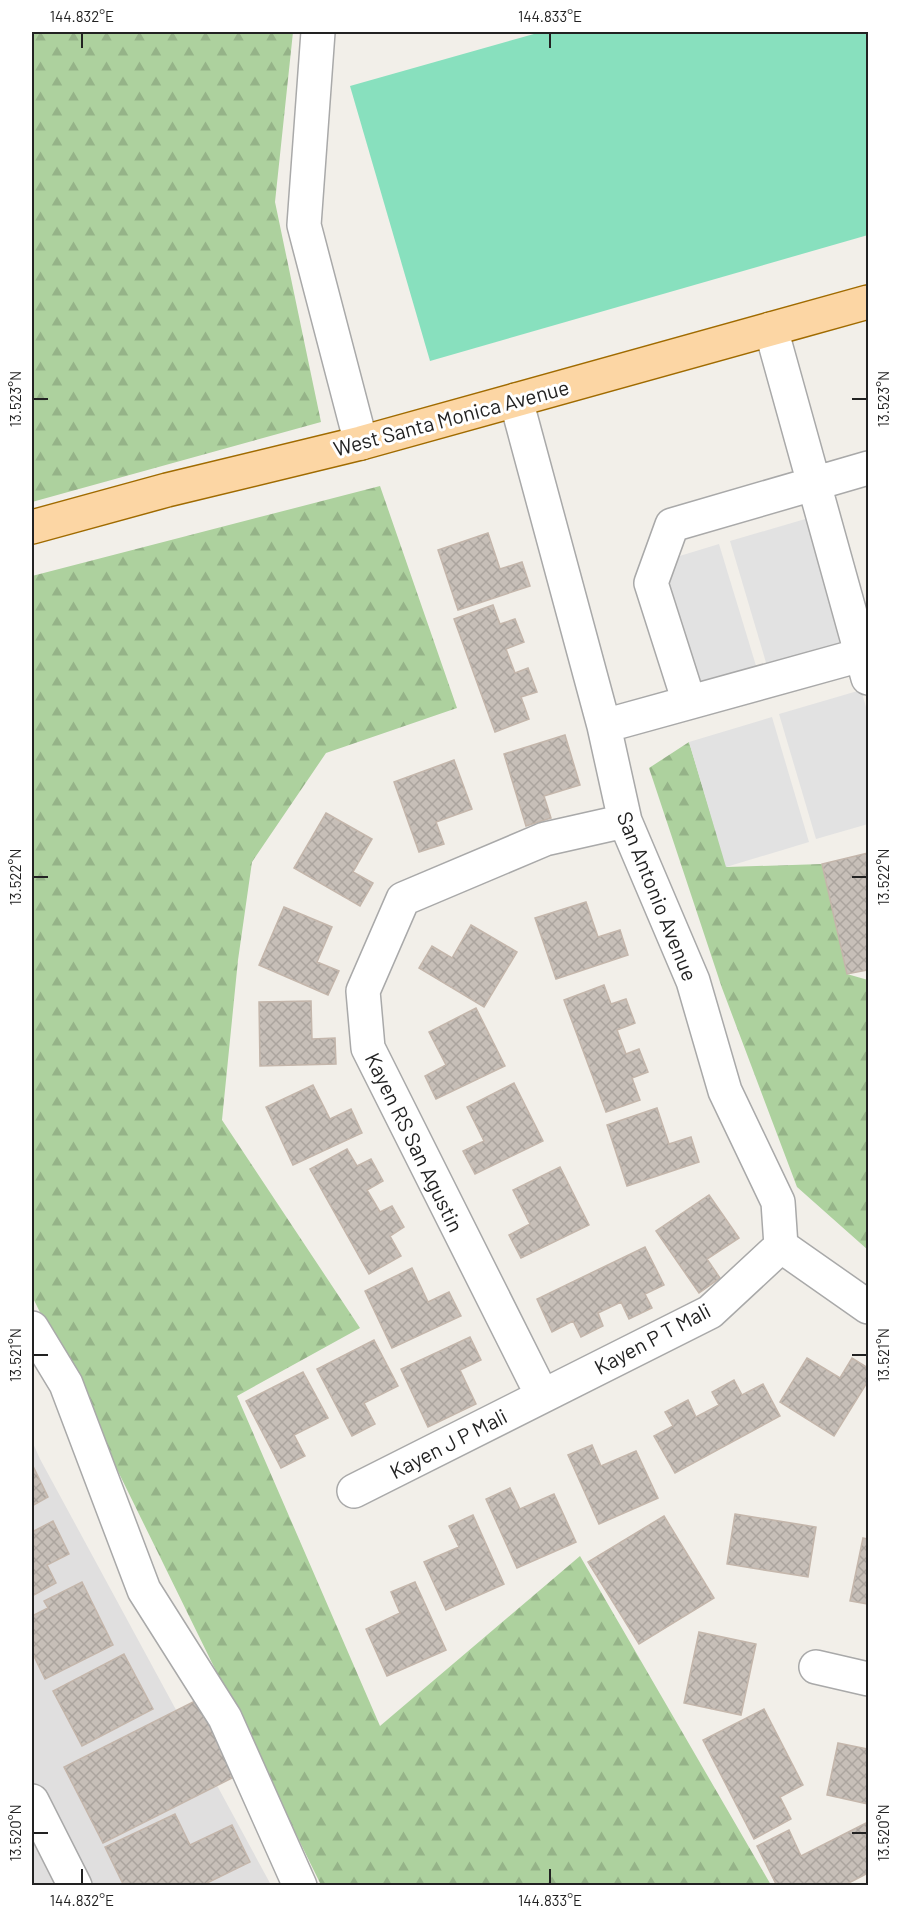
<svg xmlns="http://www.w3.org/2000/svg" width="900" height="1917" font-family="Barlow,sans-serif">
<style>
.residential{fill:#e0dfdf}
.forest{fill:url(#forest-firs)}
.pitch{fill:#88e0be}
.parking{fill:#e2e2e2}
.building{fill:url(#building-cross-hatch);stroke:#c4b6ab;stroke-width:1.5}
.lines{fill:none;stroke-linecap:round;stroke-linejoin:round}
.minor-casing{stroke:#a9a9a9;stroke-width:36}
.major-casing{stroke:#a06b00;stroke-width:36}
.minor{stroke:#fff;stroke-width:33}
.major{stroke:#fcd6a4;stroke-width:33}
.ticks{fill:none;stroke:#222;stroke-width:2}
.labels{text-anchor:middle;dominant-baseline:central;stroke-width:6;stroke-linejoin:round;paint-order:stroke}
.street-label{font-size:21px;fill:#222;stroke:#fff}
.neatline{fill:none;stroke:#222;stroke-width:2}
.ticks-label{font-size:15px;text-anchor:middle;fill:#222}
</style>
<defs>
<pattern id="forest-firs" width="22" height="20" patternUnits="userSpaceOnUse" patternTransform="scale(1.5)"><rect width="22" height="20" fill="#add19e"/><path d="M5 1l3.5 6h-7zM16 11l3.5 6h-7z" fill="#95b388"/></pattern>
<pattern id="building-cross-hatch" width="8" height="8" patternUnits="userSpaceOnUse" patternTransform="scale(1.5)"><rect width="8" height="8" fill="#c7bfb8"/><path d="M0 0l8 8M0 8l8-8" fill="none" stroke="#aba49e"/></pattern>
</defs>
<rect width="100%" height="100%" fill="#f2efe9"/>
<path class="residential" d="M 32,1441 L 40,1459 L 271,1885 L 32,1885 Z"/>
<path class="forest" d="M 32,32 L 293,32 L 275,202 L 321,422 L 32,502 Z
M 380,486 L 457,708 L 326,753 L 252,862 L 238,960 L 222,1120 L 360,1328 L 237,1396 L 380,1726 L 580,1556 L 771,1885 L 321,1885 L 32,1296 L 32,576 Z
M 689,742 L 727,867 L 822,864 L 847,974 L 868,980 L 868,1250 L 797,1187 L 722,988 L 649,768 Z"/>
<path class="pitch" d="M 541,32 L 868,32 L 868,235 L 430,361 L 350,86 Z"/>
<path class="parking" d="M 812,517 L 850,641 L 767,666 L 730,541 Z
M 719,544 L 757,669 L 674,694 L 637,569 Z
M 861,690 L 868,714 L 868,824 L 816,839 L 779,714 Z
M 772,717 L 809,842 L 726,867 L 689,742 Z"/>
<path class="building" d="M 488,533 L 500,569 L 522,562 L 530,586 L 458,610 L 438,550 Z
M 493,605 L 500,624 L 515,619 L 524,642 L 506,649 L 515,673 L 528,668 L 537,692 L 521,697 L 529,719 L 495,732 L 454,619 Z
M 565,735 L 580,785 L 544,796 L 551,818 L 526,826 L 504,754 Z
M 454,760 L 472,809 L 436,822 L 444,844 L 419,852 L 394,782 Z
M 326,813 L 372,839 L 353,872 L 373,883 L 360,906 L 294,868 Z
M 868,853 L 868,970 L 847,974 L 822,864 Z
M 586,902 L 598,937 L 620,930 L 628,955 L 556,979 L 535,918 Z
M 284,907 L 332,927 L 317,962 L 339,971 L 328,995 L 259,965 Z
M 471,925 L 517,952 L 484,1007 L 419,968 L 432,946 L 452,958 Z
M 604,985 L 611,1004 L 626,999 L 635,1023 L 617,1030 L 626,1054 L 639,1049 L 648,1072 L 632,1078 L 640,1100 L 606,1112 L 564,1000 Z
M 311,1001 L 312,1039 L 335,1038 L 336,1064 L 260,1066 L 259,1002 Z
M 476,1008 L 505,1066 L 436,1099 L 425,1076 L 446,1065 L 429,1032 Z
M 514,1083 L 543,1141 L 475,1174 L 463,1151 L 484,1141 L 467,1107 Z
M 313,1085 L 330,1119 L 351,1109 L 362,1133 L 293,1165 L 266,1107 Z
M 657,1108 L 669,1144 L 691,1137 L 699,1162 L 627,1186 L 607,1125 Z
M 347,1149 L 357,1166 L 371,1159 L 383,1181 L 367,1190 L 380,1212 L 392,1206 L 404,1227 L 390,1236 L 401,1256 L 369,1274 L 310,1169 Z
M 560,1167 L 589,1225 L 521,1258 L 509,1235 L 530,1224 L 513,1190 Z
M 709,1195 L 739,1238 L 707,1259 L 720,1278 L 699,1293 L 656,1231 Z
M 645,1247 L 664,1285 L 645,1294 L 652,1308 L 629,1319 L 621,1302 L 598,1313 L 603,1326 L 581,1337 L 573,1321 L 552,1332 L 537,1299 Z
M 412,1268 L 428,1302 L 449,1292 L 461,1316 L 392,1348 L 365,1291 Z
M 470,1337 L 481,1360 L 460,1370 L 476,1404 L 428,1427 L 401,1369 Z
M 374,1340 L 398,1386 L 364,1403 L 375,1424 L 352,1436 L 317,1369 Z
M 807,1358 L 840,1378 L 852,1358 L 868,1368 L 868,1381 L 834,1436 L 780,1402 Z
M 303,1372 L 328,1418 L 294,1435 L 305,1456 L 281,1468 L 246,1401 Z
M 734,1380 L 742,1395 L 763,1384 L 780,1416 L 675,1473 L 654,1436 L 673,1426 L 665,1412 L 688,1400 L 696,1417 L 719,1405 L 712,1392 Z
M 592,1445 L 601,1466 L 636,1451 L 658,1498 L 599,1524 L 568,1455 Z
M 32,1464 L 48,1497 L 32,1506 Z
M 510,1488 L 520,1509 L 554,1494 L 576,1542 L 517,1568 L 486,1499 Z
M 735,1514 L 816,1527 L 808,1577 L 727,1564 Z
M 473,1515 L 504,1584 L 446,1610 L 424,1562 L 459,1547 L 449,1526 Z
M 664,1516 L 714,1598 L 639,1644 L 588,1562 Z
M 53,1521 L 69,1554 L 47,1565 L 56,1583 L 32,1596 L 32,1532 Z
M 863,1538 L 868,1539 L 868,1604 L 850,1601 Z
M 82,1582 L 113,1645 L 45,1679 L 32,1652 L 32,1616 L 48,1608 L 44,1601 Z
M 415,1582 L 446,1650 L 387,1676 L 366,1629 L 400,1613 L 391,1592 Z
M 699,1632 L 756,1644 L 741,1715 L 684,1703 Z
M 124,1654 L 153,1709 L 82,1746 L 53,1691 Z
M 197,1700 L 236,1776 L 103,1843 L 64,1767 Z
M 764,1709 L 803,1785 L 780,1797 L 791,1819 L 754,1839 L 703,1740 Z
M 838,1743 L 868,1749 L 868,1804 L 827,1795 Z
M 175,1814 L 190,1845 L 232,1825 L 250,1862 L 201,1886 L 124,1886 L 105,1847 Z
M 868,1822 L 868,1873 L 843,1886 L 777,1886 L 757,1846 L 789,1830 L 801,1856 Z"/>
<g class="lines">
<g class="minor-casing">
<path id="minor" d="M 318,32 L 304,225 L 361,443
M 771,329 L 868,678
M 516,400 L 604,726 L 625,821 L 693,981 L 725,1091 L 778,1202 L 781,1246 L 868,1307
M 689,702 L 651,583 L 672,525 L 868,468
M 604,726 L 868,653
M 32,1328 L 66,1384 L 144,1590 L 225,1718 L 300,1886
M 542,1395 L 368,1048 L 363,991 L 403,899 L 545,839 L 625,821
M 354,1491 L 710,1312 L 781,1246
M 816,1667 L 868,1679
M 32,1801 L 75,1886"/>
</g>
<g class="major-casing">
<path id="major" d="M 32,527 L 167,490 L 361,443 L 868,302"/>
</g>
<use href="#minor" class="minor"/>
<use href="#major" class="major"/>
</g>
<path class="ticks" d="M 82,33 L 82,48M 550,33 L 550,48M 33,399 L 48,399M 852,399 L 867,399M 33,877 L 48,877M 852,877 L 867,877M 33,1355 L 48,1355M 852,1355 L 867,1355M 33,1833 L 48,1833M 852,1833 L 867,1833M 82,1869 L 82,1884M 550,1869 L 550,1884"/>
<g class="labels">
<g class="street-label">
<text transform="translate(451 417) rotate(-15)">West Santa Monica Avenue</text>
<text transform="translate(658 896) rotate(68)">San Antonio Avenue</text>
<text transform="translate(415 1142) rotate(64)">Kayen RS San Agustin</text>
<text transform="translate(652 1338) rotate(-28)">Kayen P T Mali</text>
<text transform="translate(448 1443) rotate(-27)">Kayen J P Mali</text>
</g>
</g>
<rect width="900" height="1917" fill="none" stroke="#ffffff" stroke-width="66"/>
<rect x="33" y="33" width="834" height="1851" class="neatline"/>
<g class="ticks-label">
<text x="82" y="22">144.832°E</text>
<text x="550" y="22">144.833°E</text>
<text transform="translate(16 399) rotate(-90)" y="5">13.523°N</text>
<text transform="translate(884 399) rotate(-90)" y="5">13.523°N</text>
<text transform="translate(16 877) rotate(-90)" y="5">13.522°N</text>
<text transform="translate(884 877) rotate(-90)" y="5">13.522°N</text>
<text transform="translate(16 1355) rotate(-90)" y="5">13.521°N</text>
<text transform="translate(884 1355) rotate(-90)" y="5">13.521°N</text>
<text transform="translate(16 1833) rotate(-90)" y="5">13.520°N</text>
<text transform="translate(884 1833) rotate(-90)" y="5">13.520°N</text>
<text x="82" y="1906">144.832°E</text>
<text x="550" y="1906">144.833°E</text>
</g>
</svg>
